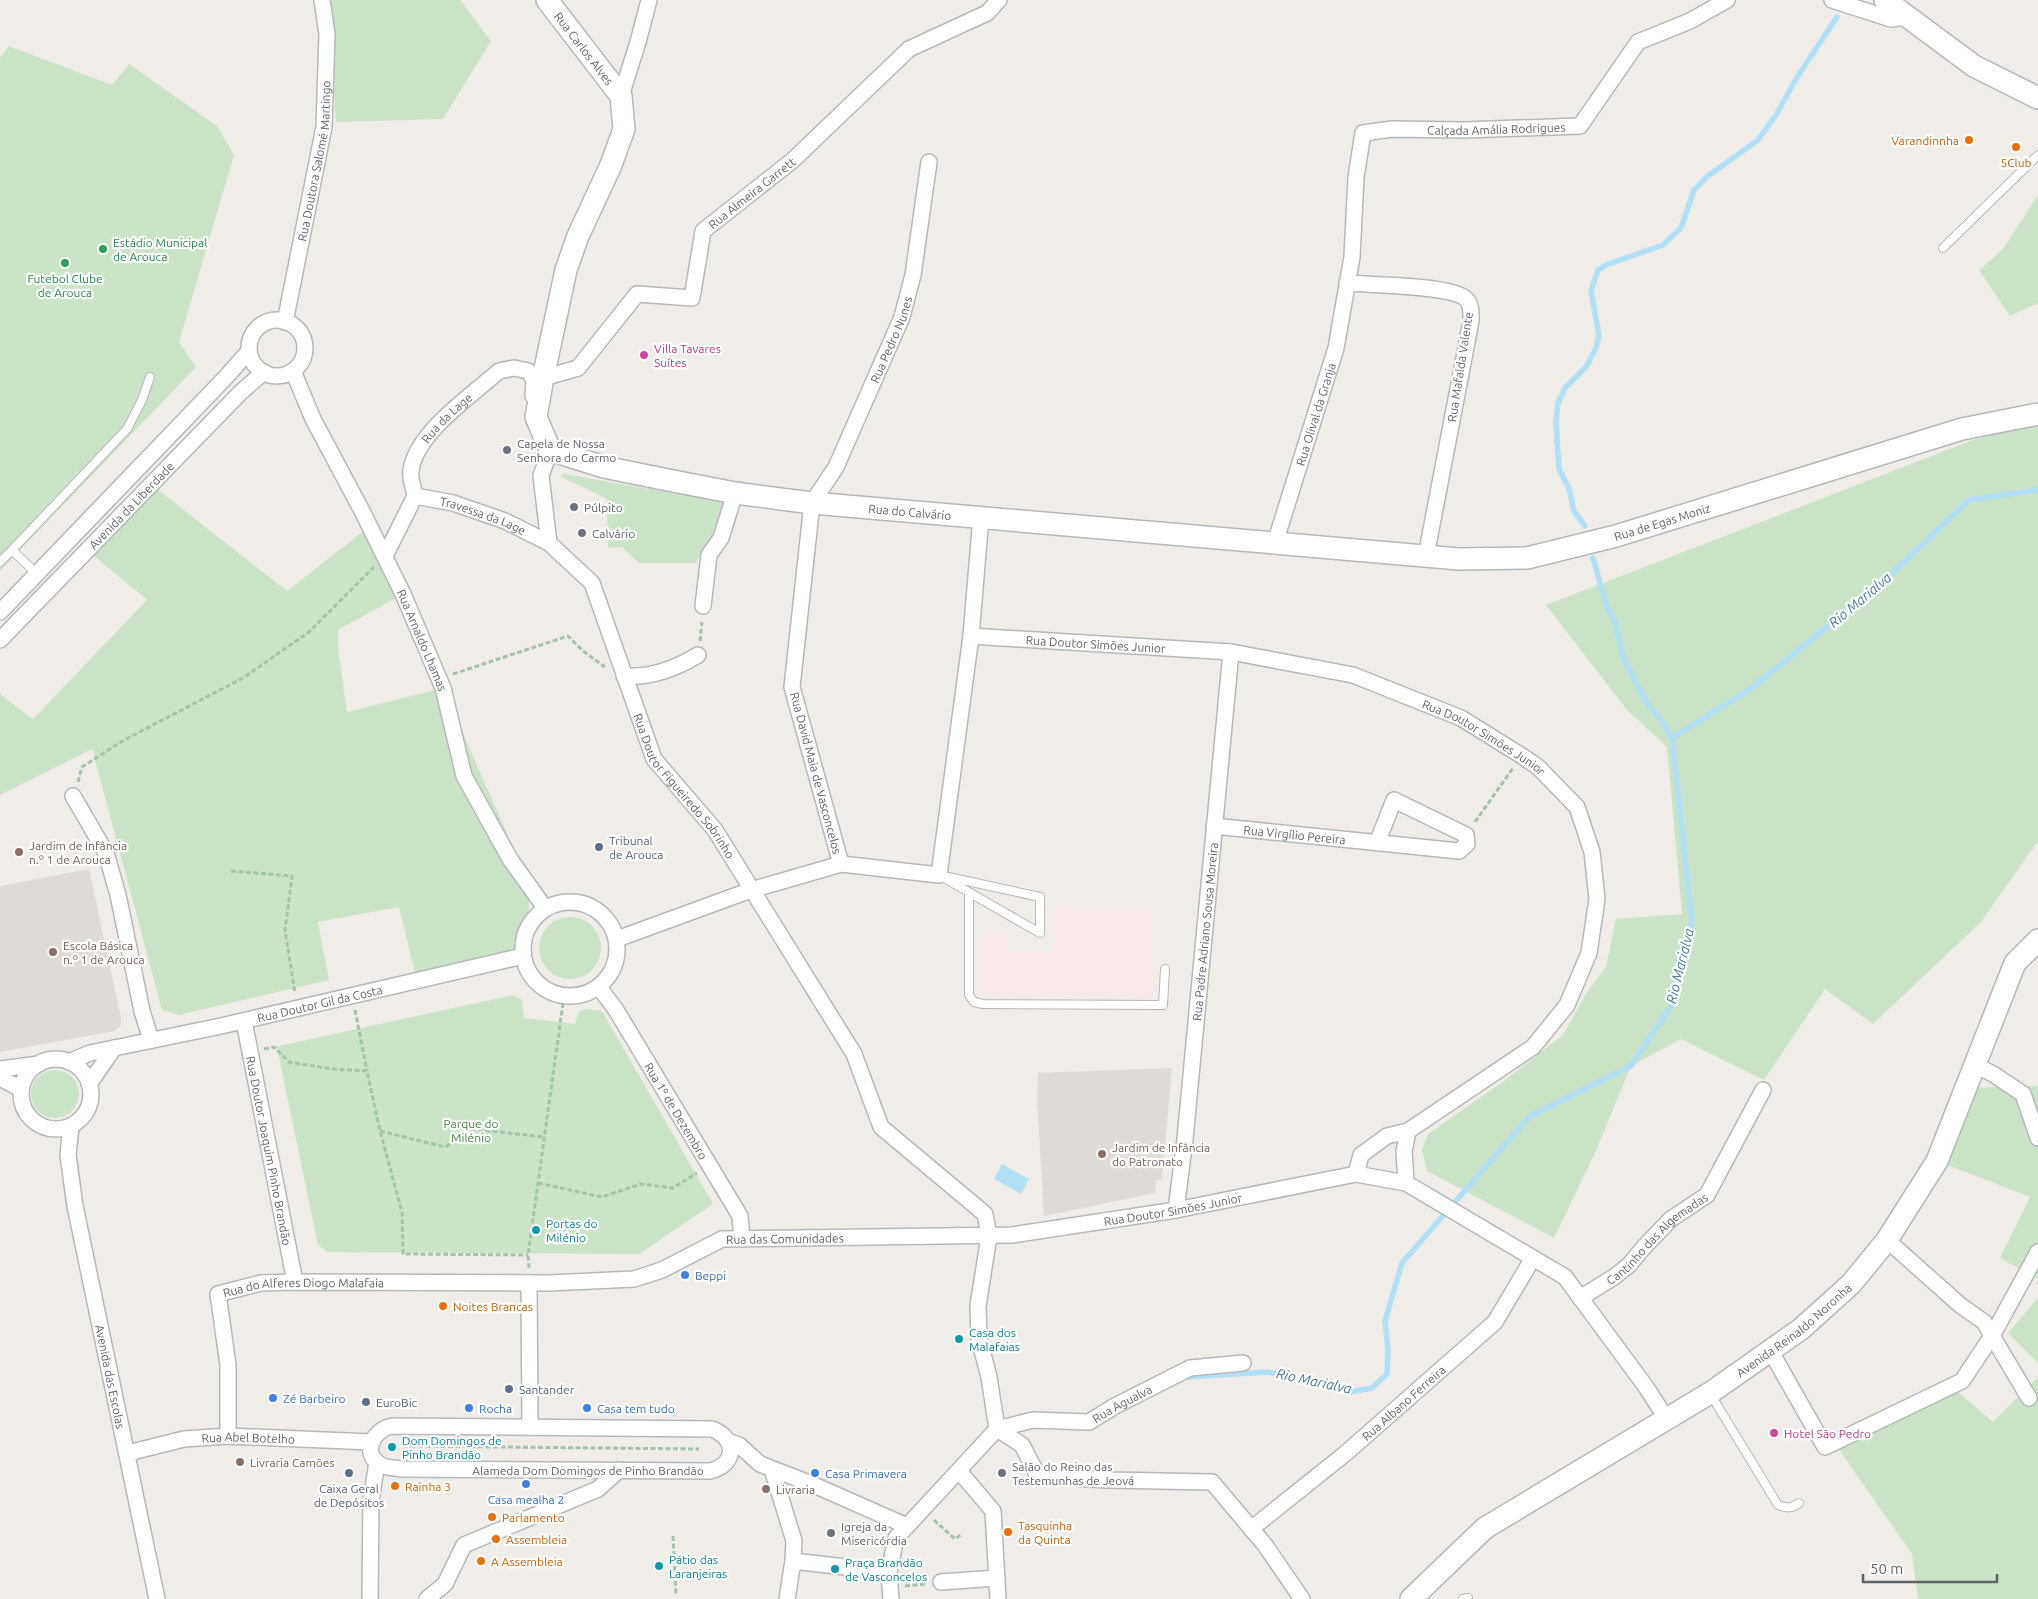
<svg xmlns="http://www.w3.org/2000/svg" width="2038" height="1599" font-family="Ubuntu,sans-serif">
<style>
.education{fill:#dfdcd7}
.medical{fill:#f9e8e8}
.green{fill:#cbe4c8}
.water{fill:#b2e0f6}
.lines{fill:none;stroke-linecap:round;stroke-linejoin:round}
.stream{stroke:#b2e0f6;stroke-width:5.5}
.lane-casing{stroke:#b5b8bb;stroke-width:10}
.street-casing{stroke:#b5b8bb;stroke-width:18}
.secondary-casing{stroke:#b4b7bb;stroke-width:24}
.path{stroke:#a2c4a8;stroke-width:3;stroke-dasharray:5 2.5;stroke-linecap:butt}
.lane{stroke:#fff;stroke-width:8}
.street{stroke:#fff;stroke-width:15}
.secondary{stroke:#fff;stroke-width:21}
.food-dot{fill:#e8710a;stroke:#fff;stroke-width:2}
.leisure-dot{fill:#2e9e5b;stroke:#fff;stroke-width:2}
.hotel-dot{fill:#d1479c;stroke:#fff;stroke-width:2}
.worship-dot{fill:#6b7280;stroke:#fff;stroke-width:2}
.service-dot{fill:#5c6f8a;stroke:#fff;stroke-width:2}
.education-dot{fill:#8d6e63;stroke:#fff;stroke-width:2}
.culture-dot{fill:#0f9aa8;stroke:#fff;stroke-width:2}
.shop-dot{fill:#3f7fe0;stroke:#fff;stroke-width:2}
.labels{text-anchor:middle;dominant-baseline:central;stroke-width:4.5;stroke-linejoin:round;paint-order:stroke}
.street-label{font-size:12px;fill:#5f6367;stroke:#fff}
.food-label{font-size:12px;fill:#c56008;stroke:#fff;text-anchor:start}
.leisure-label{font-size:12px;fill:#27864d;stroke:#fff;text-anchor:start}
.hotel-label{font-size:12px;fill:#b23c85;stroke:#fff;text-anchor:start}
.worship-label{font-size:12px;fill:#5b616d;stroke:#fff;text-anchor:start}
.service-label{font-size:12px;fill:#4e5e75;stroke:#fff;text-anchor:start}
.education-label{font-size:12px;fill:#785e54;stroke:#fff;text-anchor:start}
.park-label{font-size:12px;fill:#468441;stroke:#fff}
.culture-label{font-size:12px;fill:#0d838f;stroke:#fff;text-anchor:start}
.shop-label{font-size:12px;fill:#366cbe;stroke:#fff;text-anchor:start}
.water-label{font-size:14px;font-style:italic;fill:#487797;stroke:#fff}
</style>
<rect width="100%" height="100%" fill="#f0ede8"/>
<path class="education" d="M 89,869 L 121,1018 L 121,1025 L 115,1031 L 0,1052 L 0,886 Z
M 1172,1068 L 1162,1179 L 1156,1181 L 1155,1193 L 1044,1216 L 1037,1100 L 1038,1073 Z"/>
<path class="medical" d="M 1055,907 L 1154,909 L 1153,997 L 980,995 L 981,934 L 1009,934 L 1010,951 L 1054,952 Z"/>
<path class="green" d="M 327,0 L 460,0 L 491,41 L 443,119 L 336,122 Z
M 9,46 L 112,85 L 129,64 L 217,126 L 234,155 L 179,342 L 196,367 L 0,571 L 0,58 Z
M 2038,195 L 2038,303 L 2010,316 L 1979,270 L 2003,249 Z
M 2038,415 L 2038,841 L 1981,922 L 1873,1024 L 1825,989 L 1764,1080 L 1681,1039 L 1631,1066 L 1595,1153 L 1554,1238 L 1427,1171 L 1422,1150 L 1428,1134 L 1504,1081 L 1563,1035 L 1587,992 L 1606,967 L 1616,919 L 1682,914 L 1667,747 L 1627,710 L 1546,605 Z
M 564,474 L 725,502 L 713,540 L 695,563 L 639,563 L 622,547 L 608,548 L 607,499 L 560,476 Z
M 152,485 L 287,591 L 370,526 L 403,594 L 338,630 L 338,647 L 347,712 L 443,688 L 531,888 L 523,956 L 417,981 L 399,907 L 318,922 L 329,980 L 179,1015 L 162,1010 L 92,749 L 0,795 L 0,694 L 33,719 L 147,600 L 88,551 Z
M539 948a31 31 0 1 1 62 0a31 31 0 1 1-62 0Z
M 513,995 L 522,1000 L 524,1018 L 575,1024 L 578,1013 L 585,1009 L 602,1011 L 713,1204 L 639,1254 L 328,1252 L 318,1245 L 277,1048 L 274,1047 Z
M31 1094a24 24 0 1 1 48 0a24 24 0 1 1-48 0Z
M 2038,1083 L 2038,1279 L 2000,1258 L 2030,1197 L 1937,1161 L 1966,1088 L 2037,1086 Z
M 2038,1298 L 2038,1363 L 2008,1333 Z
M 2038,1377 L 2038,1599 L 1918,1599 L 1912,1554 L 1838,1448 L 1957,1391 L 1993,1422 Z"/>
<path class="water" d="M 1002,1164 L 1029,1179 L 1021,1194 L 994,1179 Z"/>
<g class="lines">
<path class="stream" d="M 1585,526 L 1574,511 L 1569,488 L 1559,469 L 1556,422 L 1558,403 L 1565,388 L 1586,367 L 1596,348 L 1599,336 L 1591,291 L 1598,270 L 1606,265 L 1663,245 L 1681,228 L 1694,190 L 1708,176 L 1758,140 L 1776,115 L 1796,79 L 1837,17
M 1593,558 L 1607,608 L 1615,621 L 1623,657 L 1647,704 L 1663,722 L 1672,738
M 1188,1377 L 1268,1372 L 1350,1392 L 1372,1388 L 1387,1374 L 1388,1350 L 1385,1321 L 1402,1263 L 1529,1117 L 1631,1066 L 1674,1002 L 1678,962 L 1692,922 L 1672,738 L 1749,690 L 1883,582 L 1969,500 L 2038,490"/>
<g class="lane-casing">
<path id="lane" d="M 1943,248 L 2038,155
M 0,562 L 12,550
M 37,574 L 12,550 L 127,429 L 142,400 L 150,377
M 939,875 L 1040,897 L 1040,933 Z
M 969,893 L 969,995 L 974,1002 L 983,1004 L 1163,1005 L 1165,969
M 1711,1395 L 1778,1505 C 1787,1508 1791,1509 1799,1503
M 1463,1599 L 1468,1598"/>
</g>
<g class="street-casing">
<g id="street">
<path d="M 1832,0 L 1891,19 L 1905,17"/>
<path d="M 621,96 L 638,42 L 649,0"/>
<path d="M 1347,283 C 1370,285 1452,285 1466,299 C 1472,305 1471,313 1471,321 L 1426,556"/>
<circle cx="277" cy="348" r="28"/>
<path id="s1" d="M 285,322 L 324,127 L 327,34 L 322,0"/>
<path id="s2" d="M 293,371 L 313,419 L 362,511 L 403,594 L 443,688 L 464,776 L 510,859 L 545,908"/>
<path id="s3" d="M 543,378 L 578,368 L 637,294 L 692,298 L 703,231 L 793,160 L 909,49 L 987,13 L 999,0"/>
<path id="s4" d="M 550,450 L 541,476 L 549,543 L 592,583 L 654,759 L 715,830 L 854,1054 L 881,1127 L 985,1214 L 989,1236 L 978,1306 L 979,1339 L 989,1377 L 997,1429"/>
<path id="s5" d="M 415,496 L 453,503 L 505,521 L 549,543"/>
<path id="s6" d="M 1275,543 L 1336,348 L 1352,257 L 1356,177 L 1363,133 L 1392,129 L 1464,130 L 1580,126 L 1638,42 L 1690,21 L 1727,0"/>
<path id="s7" d="M 385,556 L 415,496 C 414,488 409,477 411,470 C 417,432 471,396 499,371 L 514,368 L 528,371 L 534,380 L 533,396"/>
<path d="M 703,606 L 709,555 L 721,538 L 735,493"/>
<path d="M 0,612 L 226,377 L 249,351"/>
<path id="s8" d="M 971,636 L 1231,652 L 1353,675 L 1461,718 L 1522,756 L 1538,767 L 1577,807 L 1592,852 L 1597,899 L 1589,953 L 1567,1005 L 1533,1047 L 1408,1131 L 1387,1136 L 1361,1155 L 1356,1174"/>
<path id="s9" d="M 0,640 L 241,392 L 264,372"/>
<path d="M 624,676 C 651,678 675,669 698,655"/>
<path d="M 73,796 L 106,853 L 118,895 L 142,1011 L 151,1040"/>
<path id="s10" d="M 1214,826 L 1459,851 L 1467,844 L 1466,835 L 1394,800 L 1377,843"/>
<path id="s11" d="M 841,864 L 792,687 L 812,503 L 836,467 L 902,317 L 913,275 L 929,162"/>
<circle cx="570" cy="949" r="47"/>
<path d="M 617,939 L 751,890 L 841,864 L 939,875 L 971,636 L 981,517"/>
<path d="M 599,987 L 616,1010 L 740,1216 L 742,1239"/>
<path id="s12" d="M 244,1021 L 295,1282"/>
<circle cx="56" cy="1094" r="35"/>
<path id="s13" d="M 69,1062 L 90,1053 L 221,1026 L 523,956"/>
<path d="M 1975,1065 L 1993,1074 L 2023,1094 L 2038,1138"/>
<path d="M 0,1069 L 39,1064"/>
<path d="M 0,1078 L 21,1089"/>
<path d="M 89,1084 L 114,1048"/>
<path id="s14" d="M 71,1126 L 68,1155 L 75,1206 L 157,1599"/>
<path d="M 1406,1183 L 1404,1151 L 1408,1131"/>
<path id="s15" d="M 1176,1210 L 1185,1139 L 1231,652"/>
<path d="M 1887,1240 L 1960,1305 L 1984,1322 L 2029,1398"/>
<path d="M 529,1283 L 530,1427"/>
<path id="s16" d="M 1580,1298 L 1614,1277 L 1629,1265 L 1644,1247 L 1671,1219 L 1707,1195 L 1763,1090"/>
<path d="M 1770,1350 L 1825,1447 L 1962,1381 L 1992,1336 L 2038,1252"/>
<path d="M 392,1426 L 712,1429 C 738,1439 736,1465 710,1471 L 403,1469 C 396,1468 389,1468 383,1466 C 361,1457 371,1430 392,1426 Z"/>
<path d="M 997,1429 L 1022,1445 L 1038,1476 L 1107,1480 L 1212,1482 L 1265,1545 L 1302,1599"/>
<path id="s17" d="M 997,1429 L 1033,1420 L 1089,1422 L 1115,1406 L 1190,1368 L 1243,1363"/>
<path id="s18" d="M 228,1436 L 228,1365 L 218,1294 L 261,1283 L 295,1282 L 549,1283 L 634,1279 L 662,1270 L 722,1239 L 1012,1235 L 1176,1210 L 1356,1174 L 1406,1183 L 1565,1277 L 1646,1387 L 1666,1418"/>
<path d="M 729,1442 L 739,1445 L 760,1464 L 814,1485 L 907,1526"/>
<path id="s19" d="M 128,1453 L 184,1439 L 228,1436 L 371,1442"/>
<path d="M 772,1469 L 794,1541 L 793,1561 L 787,1599"/>
<path d="M 959,1471 L 993,1511 L 998,1599"/>
<path id="s20" d="M 1251,1529 L 1346,1453 L 1495,1322 L 1533,1258"/>
<path d="M 793,1561 L 889,1572"/>
<path d="M 941,1582 L 997,1578"/>
<path d="M 370,1599 L 371,1501 L 377,1462"/>
<path d="M 427,1599 L 445,1584 L 464,1545 L 598,1489 L 619,1470"/>
<path d="M 891,1599 L 889,1572 L 896,1538 L 997,1429"/>
</g>
</g>
<g class="secondary-casing">
<g id="secondary">
<path id="s21" d="M 547,0 L 621,96 L 624,129 L 611,165 L 578,236 L 566,270 L 543,378 L 536,417 L 550,450 L 604,467 L 668,480 L 735,493 L 812,503 L 1459,559 L 1527,558 L 1616,536 L 1962,429 L 2038,414"/>
<path d="M 1885,0 L 1974,66 L 2038,98"/>
<path id="s22" d="M 1411,1599 L 1485,1528 L 1710,1393 L 1801,1329 L 1851,1284 L 1887,1240 L 1937,1161 L 2015,963 L 2038,940"/>
</g>
</g>
<path class="path" d="M 700,641 L 702,622
M 453,674 L 568,636 L 583,651 L 605,667
M 78,782 L 82,767 L 124,740 L 243,678 L 309,632 L 374,567
M 1475,822 L 1513,768
M 231,871 L 292,876 L 285,930 L 295,993
M 355,1010 L 367,1071
M 264,1049 L 274,1047 L 289,1062 L 332,1069 L 367,1071 L 380,1131 L 402,1212 L 403,1254 L 528,1255
M 380,1131 L 445,1147 L 473,1129 L 545,1137
M 538,1183 L 602,1197 L 641,1184 L 673,1188 L 697,1173
M 529,1268 L 528,1255 L 564,996
M 403,1446 L 699,1449
M 934,1520 L 955,1539 L 962,1534
M 673,1536 L 676,1595
M 905,1586 L 926,1584"/>
<use href="#lane" class="lane"/>
<use href="#street" class="street"/>
<use href="#secondary" class="secondary"/>
</g>
<g class="food-dot">
<circle cx="1969" cy="140" r="5"/>
<circle cx="2016" cy="147" r="5"/>
<circle cx="443" cy="1306" r="5"/>
<circle cx="395" cy="1486" r="5"/>
<circle cx="492" cy="1517" r="5"/>
<circle cx="1008" cy="1532" r="5"/>
<circle cx="496" cy="1539" r="5"/>
<circle cx="481" cy="1561" r="5"/>
</g>
<g class="leisure-dot">
<circle cx="103" cy="249" r="5"/>
<circle cx="65" cy="263" r="5"/>
</g>
<g class="hotel-dot">
<circle cx="644" cy="355" r="5"/>
<circle cx="1774" cy="1433" r="5"/>
</g>
<g class="worship-dot">
<circle cx="507" cy="450" r="5"/>
<circle cx="574" cy="507" r="5"/>
<circle cx="582" cy="533" r="5"/>
<circle cx="1002" cy="1473" r="5"/>
<circle cx="831" cy="1533" r="5"/>
</g>
<g class="service-dot">
<circle cx="599" cy="847" r="5"/>
<circle cx="509" cy="1389" r="5"/>
<circle cx="366" cy="1402" r="5"/>
<circle cx="349" cy="1473" r="5"/>
</g>
<g class="education-dot">
<circle cx="19" cy="852" r="5"/>
<circle cx="53" cy="952" r="5"/>
<circle cx="1102" cy="1154" r="5"/>
<circle cx="240" cy="1462" r="5"/>
<circle cx="766" cy="1489" r="5"/>
</g>
<g class="culture-dot">
<circle cx="536" cy="1230" r="5"/>
<circle cx="959" cy="1339" r="5"/>
<circle cx="392" cy="1447" r="5"/>
<circle cx="659" cy="1566" r="5"/>
<circle cx="835" cy="1569" r="5"/>
</g>
<g class="shop-dot">
<circle cx="685" cy="1275" r="5"/>
<circle cx="273" cy="1398" r="5"/>
<circle cx="469" cy="1408" r="5"/>
<circle cx="587" cy="1408" r="5"/>
<circle cx="815" cy="1473" r="5"/>
<circle cx="526" cy="1484" r="5"/>
</g>
<g class="labels">
<g class="street-label">
<text stroke="none"><textPath href="#s21" startOffset="61">Rua Carlos Alves</textPath></text>
<text stroke="none"><textPath href="#s6" startOffset="555">Calçada Amália Rodrigues</textPath></text>
<text stroke="none"><textPath href="#s1" startOffset="164">Rua Doutora Salomé Martingo</textPath></text>
<text stroke="none"><textPath href="#s3" startOffset="316">Rua Almeira Garrett</textPath></text>
<text stroke="none"><textPath href="#s11" startOffset="551">Rua Pedro Nunes</textPath></text>
<text transform="translate(1460 367) rotate(-81)">Rua Mafalda Valente</text>
<text stroke="none"><textPath href="#s6" startOffset="135">Rua Olival da Granja</textPath></text>
<text stroke="none"><textPath href="#s7" startOffset="158">Rua da Lage</textPath></text>
<text stroke="none"><textPath href="#s9" startOffset="188">Avenida da Liberdade</textPath></text>
<text stroke="none"><textPath href="#s21" startOffset="859">Rua do Calvário</textPath></text>
<text stroke="none"><textPath href="#s5" startOffset="71">Travessa da Lage</textPath></text>
<text stroke="none"><textPath href="#s21" startOffset="1618">Rua de Egas Moniz</textPath></text>
<text stroke="none"><textPath href="#s2" startOffset="299">Rua Arnaldo Lhamas</textPath></text>
<text stroke="none"><textPath href="#s8" startOffset="125">Rua Doutor Simões Junior</textPath></text>
<text stroke="none"><textPath href="#s8" startOffset="530">Rua Doutor Simões Junior</textPath></text>
<text transform="translate(816 773) rotate(75)">Rua David Maia de Vasconcelos</text>
<text stroke="none"><textPath href="#s4" startOffset="379">Rua Doutor Figueiredo Sobrinho</textPath></text>
<text stroke="none"><textPath href="#s10" startOffset="81">Rua Virgílio Pereira</textPath></text>
<text stroke="none"><textPath href="#s15" startOffset="280">Rua Padre Adriano Sousa Moreira</textPath></text>
<text stroke="none"><textPath href="#s13" startOffset="258">Rua Doutor Gil da Costa</textPath></text>
<text transform="translate(676 1111) rotate(59)">Rua 1º de Dezembro</text>
<text stroke="none"><textPath href="#s12" startOffset="132">Rua Doutor Joaquim Pinho Brandão</textPath></text>
<text stroke="none"><textPath href="#s18" startOffset="1110">Rua Doutor Simões Junior</textPath></text>
<text stroke="none"><textPath href="#s16" startOffset="98">Cantinho das Algemadas</textPath></text>
<text stroke="none"><textPath href="#s18" startOffset="720">Rua das Comunidades</textPath></text>
<text stroke="none"><textPath href="#s18" startOffset="229">Rua do Alferes Diogo Malafaia</textPath></text>
<text stroke="none"><textPath href="#s22" startOffset="470">Avenida Reinaldo Noronha</textPath></text>
<text stroke="none"><textPath href="#s14" startOffset="255">Avenida das Escolas</textPath></text>
<text stroke="none"><textPath href="#s17" startOffset="131">Rua Agualva</textPath></text>
<text stroke="none"><textPath href="#s20" startOffset="198">Rua Albano Ferreira</textPath></text>
<text stroke="none"><textPath href="#s19" startOffset="122">Rua Abel Botelho</textPath></text>
<text x="588" y="1470">Alameda Dom Domingos de Pinho Brandão</text>
</g>
<g class="food-label">
<text x="1959" y="140" text-anchor="end">Varandinnha</text>
<text x="2016" y="162" text-anchor="middle">5Club</text>
<text x="453" y="1306">Noites Brancas</text>
<text x="405" y="1486">Rainha 3</text>
<text x="502" y="1517">Parlamento</text>
<text x="1018" y="1525">Tasquinha<tspan x="1018" dy="14">da Quinta</tspan></text>
<text x="506" y="1539">Assembleia</text>
<text x="491" y="1561">A Assembleia</text>
</g>
<g class="leisure-label">
<text x="113" y="242">Estádio Municipal<tspan x="113" dy="14">de Arouca</tspan></text>
<text x="65" y="278" text-anchor="middle">Futebol Clube<tspan x="65" dy="14">de Arouca</tspan></text>
</g>
<g class="hotel-label">
<text x="654" y="348">Villa Tavares<tspan x="654" dy="14">Suítes</tspan></text>
<text x="1784" y="1433">Hotel São Pedro</text>
</g>
<g class="worship-label">
<text x="517" y="443">Capela de Nossa<tspan x="517" dy="14">Senhora do Carmo</tspan></text>
<text x="584" y="507">Púlpito</text>
<text x="592" y="533">Calvário</text>
<text x="1012" y="1466">Salão do Reino das<tspan x="1012" dy="14">Testemunhas de Jeová</tspan></text>
<text x="841" y="1526">Igreja da<tspan x="841" dy="14">Misericórdia</tspan></text>
</g>
<g class="service-label">
<text x="609" y="840">Tribunal<tspan x="609" dy="14">de Arouca</tspan></text>
<text x="519" y="1389">Santander</text>
<text x="376" y="1402">EuroBic</text>
<text x="349" y="1488" text-anchor="middle">Caixa Geral<tspan x="349" dy="14">de Depósitos</tspan></text>
</g>
<g class="education-label">
<text x="29" y="845">Jardim de Infância<tspan x="29" dy="14">n.º 1 de Arouca</tspan></text>
<text x="63" y="945">Escola Básica<tspan x="63" dy="14">n.º 1 de Arouca</tspan></text>
<text x="1112" y="1147">Jardim de Infância<tspan x="1112" dy="14">do Patronato</tspan></text>
<text x="250" y="1462">Livraria Camões</text>
<text x="776" y="1489">Livraria</text>
</g>
<g class="park-label">
<text x="471" y="1123">Parque do<tspan x="471" dy="14">Milénio</tspan></text>
</g>
<g class="culture-label">
<text x="546" y="1223">Portas do<tspan x="546" dy="14">Milénio</tspan></text>
<text x="969" y="1332">Casa dos<tspan x="969" dy="14">Malafaias</tspan></text>
<text x="402" y="1440">Dom Domingos de<tspan x="402" dy="14">Pinho Brandão</tspan></text>
<text x="669" y="1559">Pátio das<tspan x="669" dy="14">Laranjeiras</tspan></text>
<text x="845" y="1562">Praça Brandão<tspan x="845" dy="14">de Vasconcelos</tspan></text>
</g>
<g class="shop-label">
<text x="695" y="1275">Beppi</text>
<text x="283" y="1398">Zé Barbeiro</text>
<text x="479" y="1408">Rocha</text>
<text x="597" y="1408">Casa tem tudo</text>
<text x="825" y="1473">Casa Primavera</text>
<text x="526" y="1499" text-anchor="middle">Casa mealha 2</text>
</g>
<g class="water-label">
<text transform="translate(1860 600) rotate(-40)">Rio Marialva</text>
<text transform="translate(1680 966) rotate(-76)">Rio Marialva</text>
<text transform="translate(1314 1381) rotate(12)">Rio Marialva</text>
</g>
</g>
<path d="M1863 1574v8h134v-8" fill="none" stroke="#5f6367" stroke-width="2.5"/>
<text x="1870" y="1574" font-size="15" fill="#5f6367" stroke="#ffffff" stroke-width="4" paint-order="stroke">50 m</text>
</svg>
